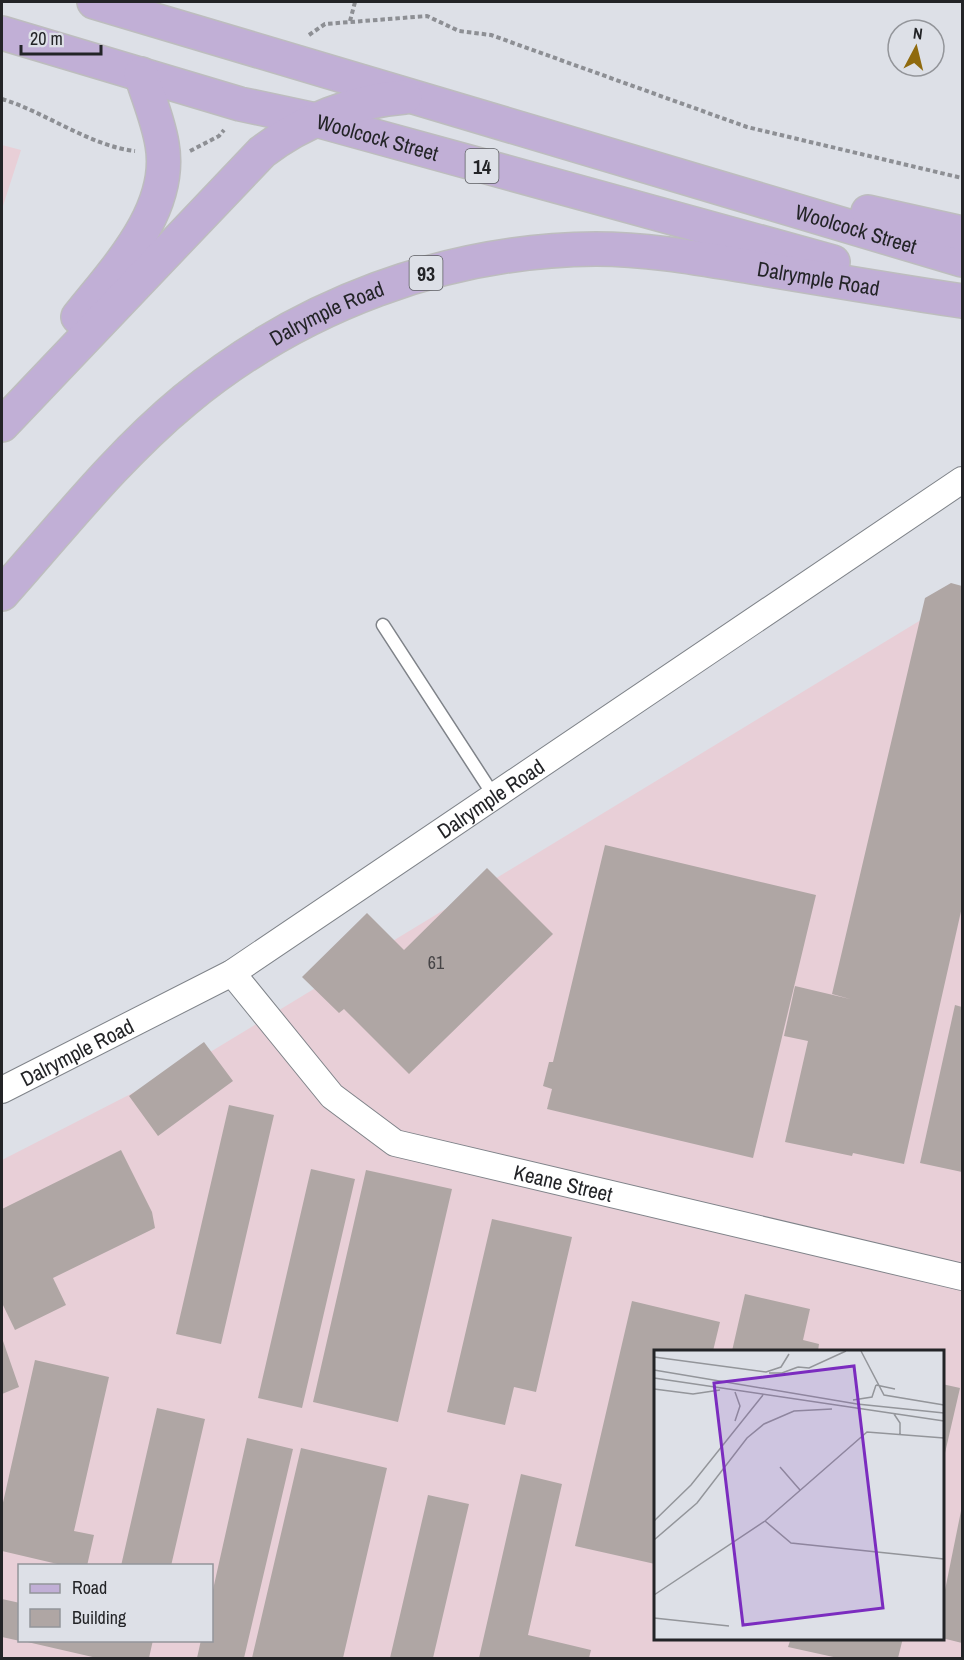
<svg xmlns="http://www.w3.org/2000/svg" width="964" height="1660" font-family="'Archivo Narrow',sans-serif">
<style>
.industrial{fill:#e8cfd7;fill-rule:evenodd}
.building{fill:#afa6a4}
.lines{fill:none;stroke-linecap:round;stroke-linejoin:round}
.lane-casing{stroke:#7f8389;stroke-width:15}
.street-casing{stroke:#7f8389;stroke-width:28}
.primary-casing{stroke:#bdbdbe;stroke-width:36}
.path{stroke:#8d8f94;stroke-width:4;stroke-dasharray:4.5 3;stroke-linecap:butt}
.lane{stroke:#fff;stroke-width:12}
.street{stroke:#fff;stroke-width:26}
.primary{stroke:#c1afd6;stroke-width:33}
.labels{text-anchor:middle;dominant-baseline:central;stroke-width:5;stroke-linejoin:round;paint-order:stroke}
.number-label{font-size:18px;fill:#464446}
.shield{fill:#dde0e7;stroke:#5b5c61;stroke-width:1.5}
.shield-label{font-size:20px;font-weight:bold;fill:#232427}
.street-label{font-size:21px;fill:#232427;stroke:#dde0e7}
.inset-road{fill:none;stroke:#93959a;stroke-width:1.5}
.view{fill:#7b2cbf;fill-opacity:0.15;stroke:#7b2cbf;stroke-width:3}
.inset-edge{fill:none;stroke:#232427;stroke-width:3}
</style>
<rect width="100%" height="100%" fill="#dde0e7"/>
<path class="industrial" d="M 2,145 L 21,150 L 2,209 Z
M 962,595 L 962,1658 L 2,1658 L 2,1160 L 197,1060 ZM 655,1351 L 942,1351 L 942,1638 L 655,1638 ZM 20,1566 L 212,1566 L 212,1640 L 20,1640 Z"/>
<path class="building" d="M 951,583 L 962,586 L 962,907 L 904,1164 L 853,1153 L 852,1156 L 785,1142 L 808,1041 L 784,1036 L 795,986 L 850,999 L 832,994 L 925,598 Z
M 605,845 L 816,895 L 753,1158 L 547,1109 L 552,1089 L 543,1086 L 549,1062 L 553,1062 Z
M 487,868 L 553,934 L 409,1074 L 344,1009 L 339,1013 L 302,977 L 367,913 L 404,950 Z
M 955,1005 L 962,1007 L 962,1172 L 920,1163 Z
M 204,1042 L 233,1081 L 158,1136 L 129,1096 Z
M 229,1105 L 274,1115 L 221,1344 L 176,1334 Z
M 121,1150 L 152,1212 L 155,1228 L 53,1278 L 66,1305 L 15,1330 L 2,1303 L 2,1209 Z
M 311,1169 L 355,1179 L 302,1408 L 258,1398 Z
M 366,1170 L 452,1189 L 398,1422 L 313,1402 Z
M 492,1219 L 572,1237 L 536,1392 L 514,1387 L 505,1425 L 447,1412 Z
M 745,1294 L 810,1309 L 803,1340 L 819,1344 L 818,1351 L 732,1351 Z
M 632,1301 L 720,1322 L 713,1351 L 655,1351 L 655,1564 L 575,1546 Z
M 2,1338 L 19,1387 L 2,1394 Z
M 35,1360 L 109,1377 L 74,1531 L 94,1535 L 87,1566 L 66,1566 L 2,1551 L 2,1507 Z
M 942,1384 L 960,1388 L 942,1466 Z
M 157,1408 L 205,1419 L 171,1566 L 121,1566 Z
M 247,1438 L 293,1449 L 244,1658 L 197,1658 L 201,1640 L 212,1640 L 212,1594 Z
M 301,1448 L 387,1468 L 343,1658 L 252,1658 Z
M 521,1474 L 562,1484 L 528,1635 L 591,1650 L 589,1658 L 479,1658 Z
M 428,1495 L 469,1504 L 433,1658 L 390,1658 Z
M 962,1506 L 962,1643 L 942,1638 L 942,1605 Z
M 2,1599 L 20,1603 L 20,1641 L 2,1637 Z
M 791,1638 L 903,1638 L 898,1658 L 838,1658 L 788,1647 Z
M 153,1640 L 149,1658 L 97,1658 L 23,1641 Z"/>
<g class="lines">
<g class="lane-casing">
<path id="lane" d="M 383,625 L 494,796"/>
</g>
<g class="street-casing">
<g id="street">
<path id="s1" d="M 232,973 L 332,1096 L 395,1143 L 962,1277"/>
<path id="s2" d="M 2,1090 L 232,973 L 962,480"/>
</g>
</g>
<g class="primary-casing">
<g id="primary">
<path id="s3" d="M 94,2 L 962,260"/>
<path id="s4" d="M 2,33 L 240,104 L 316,120 L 833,262"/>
<path d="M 868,212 L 962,233"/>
<path d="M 78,317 C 115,270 174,210 162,144 C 158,120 148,97 141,74"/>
<path d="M 2,425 L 262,152 C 302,121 354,101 405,97"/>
<path id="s5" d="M 2,594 C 60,529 117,456 185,400 C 300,305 446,250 596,249 C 652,249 708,260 764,269 C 830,280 896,291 962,301"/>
</g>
</g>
<path class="path" d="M 350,21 L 355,2
M 309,35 L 325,24 L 427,16 L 459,31 L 491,35 L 747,127 L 962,178
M 2,99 C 45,112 90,146 135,151
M 190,151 L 219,136 L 224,130"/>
<use href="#lane" class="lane"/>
<use href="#street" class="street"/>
<use href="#primary" class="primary"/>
</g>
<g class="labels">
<g class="number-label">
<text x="436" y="962">61</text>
</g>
<g class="shield">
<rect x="465.5" y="149" width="33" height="34" rx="4.5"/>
<rect x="409.5" y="256" width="33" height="34" rx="4.5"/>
</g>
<g class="shield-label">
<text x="482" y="166">14</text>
<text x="426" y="273">93</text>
</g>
<g class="street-label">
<text stroke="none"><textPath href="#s4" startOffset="390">Woolcock Street</textPath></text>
<text stroke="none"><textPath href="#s3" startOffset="795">Woolcock Street</textPath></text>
<text stroke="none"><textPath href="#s5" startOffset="938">Dalrymple Road</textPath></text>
<text stroke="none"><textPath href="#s5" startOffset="434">Dalrymple Road</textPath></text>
<text stroke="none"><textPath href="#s2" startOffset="570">Dalrymple Road</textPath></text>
<text stroke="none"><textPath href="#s2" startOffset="84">Dalrymple Road</textPath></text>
<text stroke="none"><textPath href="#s1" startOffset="410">Keane Street</textPath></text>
</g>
</g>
<g transform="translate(654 1350)">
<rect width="290" height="290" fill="#dde0e7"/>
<path class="inset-road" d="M 207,1 L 230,45 L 290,55M 0,7 L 112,22 L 127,17 L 135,4M 144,17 L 155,18 L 192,1M 0,20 L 203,54 L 290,63M 115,23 L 128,23 L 144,17M 0,28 L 290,71M 222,35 L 241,39M 0,39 L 39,44 L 66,40M 199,50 L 218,47 L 222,35M 240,64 L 246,73 L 246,84M 81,71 L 86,56 L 81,42M 126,117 L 146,140M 0,171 L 37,135 L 109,45M 111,171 L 137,193 L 290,209M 0,190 L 43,153 L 93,88 L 110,74 L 140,61 L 178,59M 0,245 L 111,171 L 213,82 L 290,88M 0,268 L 75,276"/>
<path class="view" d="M 200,16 L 229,258 L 89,275 L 60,33 Z"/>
<rect width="290" height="290" class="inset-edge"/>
</g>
<rect width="964" height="1660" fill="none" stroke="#232427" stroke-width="6"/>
<rect x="18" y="1564" width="195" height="78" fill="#dde0e7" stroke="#93959a" stroke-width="1.5"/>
<rect x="30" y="1584" width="30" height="9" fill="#c1afd6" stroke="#93959a" stroke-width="1.5"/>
<text x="72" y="1594" font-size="18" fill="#232427">Road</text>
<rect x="30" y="1609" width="30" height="18" fill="#afa6a4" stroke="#93959a" stroke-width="1.5"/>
<text x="72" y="1624" font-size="18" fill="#232427">Building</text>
<g transform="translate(916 48) rotate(7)"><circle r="28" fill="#dde0e7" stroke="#93959a" stroke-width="1.5"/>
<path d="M0-4.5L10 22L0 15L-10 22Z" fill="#8f6a0e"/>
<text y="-9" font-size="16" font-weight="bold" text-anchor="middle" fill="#232427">N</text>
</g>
<path d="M21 45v9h80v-9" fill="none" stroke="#232427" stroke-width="3"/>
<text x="30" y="45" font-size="18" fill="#232427" stroke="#dde0e7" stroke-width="4.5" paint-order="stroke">20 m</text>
</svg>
